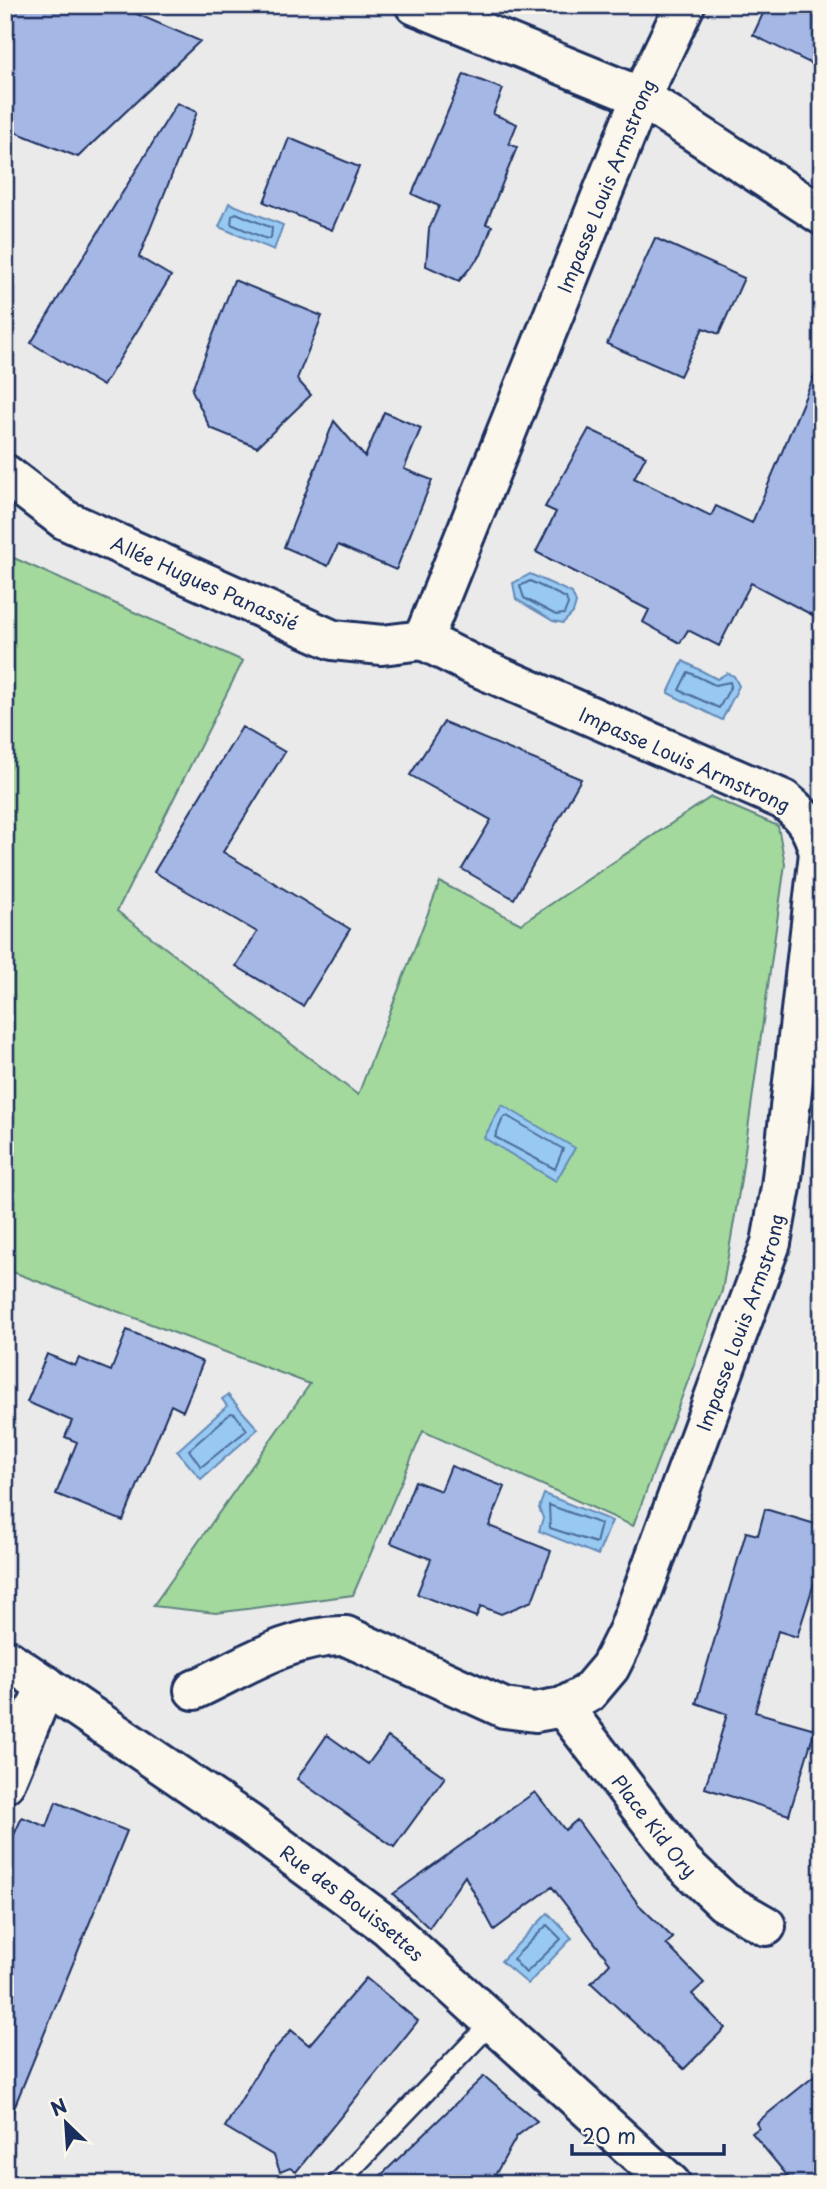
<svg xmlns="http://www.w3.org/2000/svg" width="827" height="2189" font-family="'Playpen Sans',sans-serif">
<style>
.green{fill:#a3d99d;stroke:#5f847e;stroke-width:2}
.water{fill:#97c9f3;stroke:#658bb7;stroke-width:2}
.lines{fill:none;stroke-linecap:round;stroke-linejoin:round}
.shore{stroke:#4d6d9a;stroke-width:2}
.building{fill:#a4b7e5;stroke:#1b2f5e;stroke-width:2}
.lane-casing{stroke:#1b2f5e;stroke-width:24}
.street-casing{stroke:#1b2f5e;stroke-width:44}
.lane{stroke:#fbf7ec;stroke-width:19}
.street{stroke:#fbf7ec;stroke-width:38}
.labels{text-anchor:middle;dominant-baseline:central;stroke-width:5;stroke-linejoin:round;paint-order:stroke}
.street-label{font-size:19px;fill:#1b2f5e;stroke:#fbf7ec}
</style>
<rect width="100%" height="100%" fill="#eaeaeb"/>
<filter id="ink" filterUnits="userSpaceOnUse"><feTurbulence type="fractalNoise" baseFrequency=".0143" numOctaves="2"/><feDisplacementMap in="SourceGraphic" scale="14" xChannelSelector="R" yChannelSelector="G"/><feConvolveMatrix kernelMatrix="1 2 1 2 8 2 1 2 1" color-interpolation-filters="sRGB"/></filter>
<g filter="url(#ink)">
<path class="green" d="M 5,554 L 243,661 L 117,911 L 358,1095 L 440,882 L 521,924 L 711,797 L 778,826 L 785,864 L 740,1186 L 722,1291 L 633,1526 L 423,1431 L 353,1595 L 216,1613 L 153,1606 L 310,1384 L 5,1269 Z"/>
<path class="water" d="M 229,203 L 283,225 L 274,250 L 219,227 Z
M 530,574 L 572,593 L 576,603 L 573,613 L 563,623 L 553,621 L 516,599 L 513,583 Z
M 683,661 L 717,679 L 727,673 L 734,676 L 739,686 L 722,720 L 668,693 Z
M 502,1105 L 575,1148 L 556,1181 L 484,1138 Z
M 228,1395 L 258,1429 L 201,1479 L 177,1451 L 227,1406 L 222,1399 Z
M 544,1494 L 612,1521 L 598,1555 L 539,1531 L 543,1518 L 539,1508 Z
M 548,1913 L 572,1938 L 528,1984 L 501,1961 Z"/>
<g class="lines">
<path class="shore" d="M 236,213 L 272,228 L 271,238 L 267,239 L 231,224 L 232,216 Z
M 530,581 L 566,598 L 568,604 L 564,614 L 556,615 L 524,598 L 520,586 Z
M 688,672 L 715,685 L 730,682 L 731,686 L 719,708 L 679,690 Z
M 507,1116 L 563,1149 L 555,1169 L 495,1137 L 503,1118 Z
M 231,1413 L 235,1414 L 247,1430 L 201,1467 L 189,1450 Z
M 549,1505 L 601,1524 L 596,1543 L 550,1528 Z
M 547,1925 L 561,1939 L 526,1973 L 513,1959 Z"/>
</g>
<path class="building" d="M 5,5 L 116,5 L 200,41 L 78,157 L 5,128 Z
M 767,5 L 822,5 L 822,69 L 753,35 Z
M 464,74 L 503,89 L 493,114 L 517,124 L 509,144 L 517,147 L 486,224 L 492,226 L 481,255 L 459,281 L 426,266 L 429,229 L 439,206 L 412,194 Z
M 177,103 L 197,112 L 139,257 L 171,276 L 103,386 L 31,343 Z
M 289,138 L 359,167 L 332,230 L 264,202 Z
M 655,238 L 744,278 L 719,334 L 703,328 L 680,376 L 607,344 Z
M 234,280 L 322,316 L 297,379 L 311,395 L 257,447 L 210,428 L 192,390 Z
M 822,357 L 822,620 L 751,583 L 719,646 L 688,630 L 680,643 L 643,622 L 649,610 L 536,552 L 556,512 L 545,507 L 589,429 L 646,456 L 634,478 L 711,516 L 716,506 L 752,523 Z
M 384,412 L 421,428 L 404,469 L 432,480 L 396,570 L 338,545 L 328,566 L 284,547 L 334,421 L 365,457 Z
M 444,722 L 581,779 L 514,899 L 462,869 L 491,820 L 410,775 Z
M 242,727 L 285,752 L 223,852 L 350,929 L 303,1006 L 236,966 L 257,932 L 154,872 Z
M 127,1330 L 203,1362 L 183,1411 L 171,1405 L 123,1521 L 56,1494 L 77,1442 L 65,1437 L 72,1421 L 27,1402 L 47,1354 L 75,1366 L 79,1358 L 111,1371 Z
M 451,1466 L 505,1487 L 489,1526 L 551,1551 L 532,1601 L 501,1614 L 481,1606 L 476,1617 L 417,1594 L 431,1559 L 391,1543 L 415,1481 L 441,1491 Z
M 765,1509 L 822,1526 L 822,1558 L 797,1637 L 778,1631 L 755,1712 L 815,1729 L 789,1815 L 705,1788 L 727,1714 L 696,1703 L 746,1532 L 758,1535 Z
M 327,1735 L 368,1764 L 388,1737 L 445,1777 L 394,1847 L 297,1779 Z
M 535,1792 L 565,1830 L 577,1820 L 639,1905 L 673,1938 L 666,1944 L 704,1983 L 692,1994 L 725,2028 L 684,2069 L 591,1983 L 610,1963 L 552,1887 L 494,1930 L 465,1876 L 429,1928 L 393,1894 Z
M 56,1802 L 127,1831 L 7,2125 L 5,1855 L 22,1817 L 47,1827 Z
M 366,1978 L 418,2021 L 296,2172 L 290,2168 L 280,2172 L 274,2156 L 225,2127 L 263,2063 L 291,2030 L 309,2045 Z
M 822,2070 L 822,2184 L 794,2184 L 752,2133 L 759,2128 L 756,2123 Z
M 484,2076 L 537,2121 L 517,2136 L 490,2184 L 372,2184 Z"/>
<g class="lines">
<g class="lane-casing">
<path id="lane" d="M 337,2184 L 492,2022"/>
</g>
<g class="street-casing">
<g id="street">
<path d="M 415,5 L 641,97 L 822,215"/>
<path id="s1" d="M 5,474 L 65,520 L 333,640 L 382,645 L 423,640"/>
<path id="s2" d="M 423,640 L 641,97 L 685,5"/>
<path id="s3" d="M 5,1658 L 248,1823 L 387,1926 L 671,2184"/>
<path id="s4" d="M 194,1690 C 241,1668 293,1634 346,1636 L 504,1708 L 535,1712 L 563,1707 L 588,1693 L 610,1667 L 628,1631 L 771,1243 L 781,1187 L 819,853 C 813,828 804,816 784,800 L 471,664 L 423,640"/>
<path id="s5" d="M 563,1707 L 683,1863 L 724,1902 L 766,1926"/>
<path d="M 5,1783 L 46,1685"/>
</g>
</g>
<use href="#lane" class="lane"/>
<use href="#street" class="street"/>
</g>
</g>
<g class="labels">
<g class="street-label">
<text stroke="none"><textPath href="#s2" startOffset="490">Impasse Louis Armstrong</textPath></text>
<text stroke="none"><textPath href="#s1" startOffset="229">Allée Hugues Panassié</textPath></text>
<text transform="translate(685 759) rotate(24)">Impasse Louis Armstrong</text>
<text stroke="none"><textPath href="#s4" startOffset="828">Impasse Louis Armstrong</textPath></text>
<text stroke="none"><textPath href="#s5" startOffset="150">Place Kid Ory</textPath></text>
<text stroke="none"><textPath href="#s3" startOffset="425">Rue des Bouissettes</textPath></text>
</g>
</g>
<rect width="827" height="2189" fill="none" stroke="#fbf7ec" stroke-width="28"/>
<rect x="14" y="14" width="799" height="2161" fill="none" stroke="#1b2f5e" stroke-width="2.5" filter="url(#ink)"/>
<g transform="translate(66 2123) rotate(335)" stroke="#fbf7ec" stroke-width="5" paint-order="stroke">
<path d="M0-5L12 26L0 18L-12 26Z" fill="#1b2f5e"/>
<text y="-10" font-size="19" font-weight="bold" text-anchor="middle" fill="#1b2f5e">N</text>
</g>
<path d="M572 2144v10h152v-10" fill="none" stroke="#1b2f5e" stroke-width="3.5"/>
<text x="582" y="2144" font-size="21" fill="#1b2f5e" stroke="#fbf7ec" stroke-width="5" paint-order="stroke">20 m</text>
</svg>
